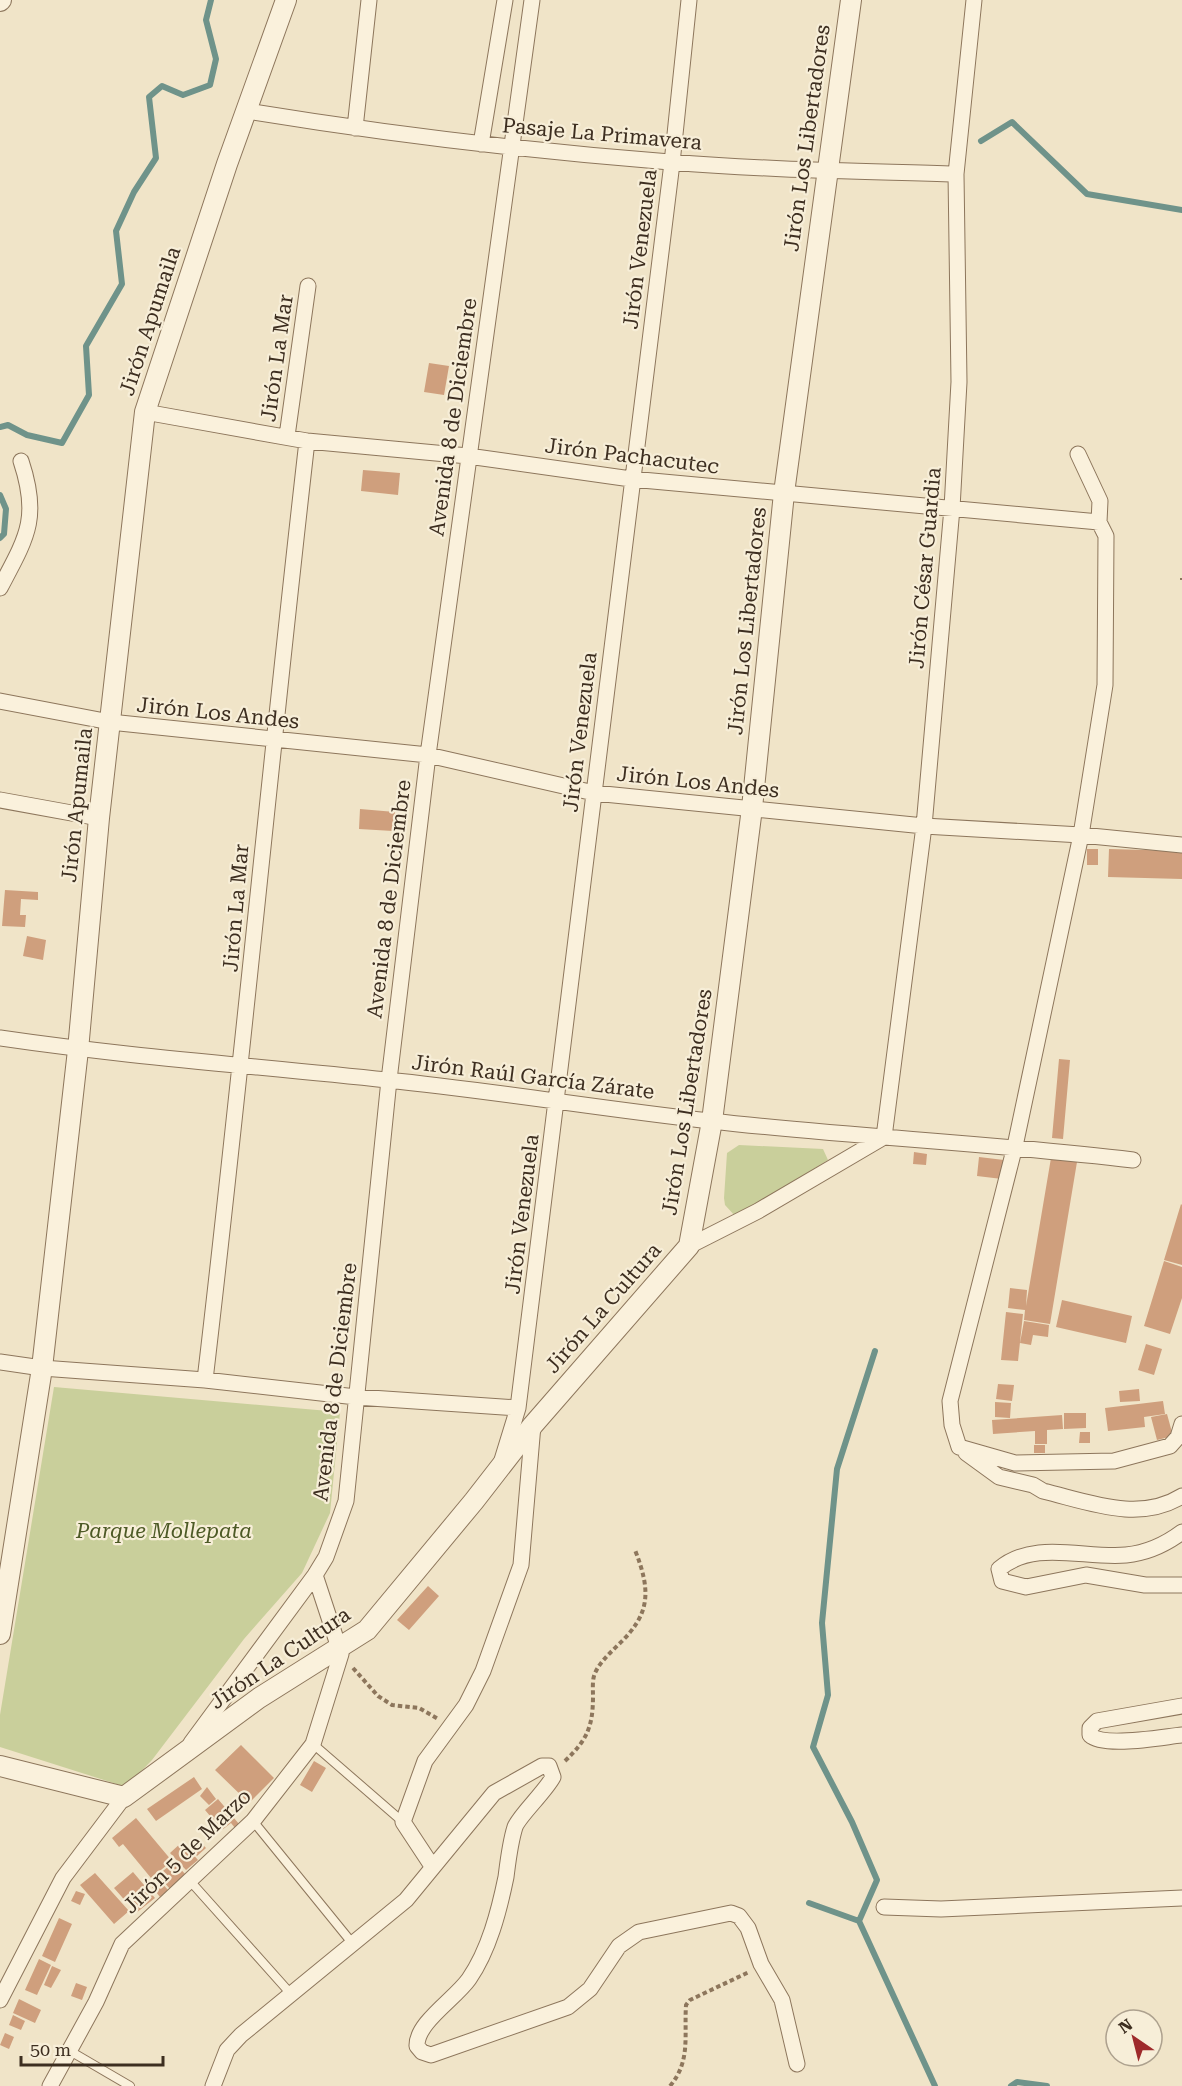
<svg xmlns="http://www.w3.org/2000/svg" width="1182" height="2086" font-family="'Roboto Serif',serif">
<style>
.green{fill:#c9cf9b}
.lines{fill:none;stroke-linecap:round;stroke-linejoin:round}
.stream{stroke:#6f938a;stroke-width:6}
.building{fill:#cf9f7d}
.service-casing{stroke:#8d765c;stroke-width:10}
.minor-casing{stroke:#8d765c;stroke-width:17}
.tertiary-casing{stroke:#8d765c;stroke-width:22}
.path{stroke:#8d765c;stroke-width:4;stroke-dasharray:4.5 3;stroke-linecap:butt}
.service{stroke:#faf1dc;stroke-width:8}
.minor{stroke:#faf1dc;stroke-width:15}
.tertiary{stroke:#faf1dc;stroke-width:20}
.labels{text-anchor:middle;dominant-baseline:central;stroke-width:4.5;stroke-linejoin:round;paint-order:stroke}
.street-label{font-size:21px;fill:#3d2e20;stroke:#f7eed8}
.park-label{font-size:21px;font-style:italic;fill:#4d5a26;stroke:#f7eed8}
</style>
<rect width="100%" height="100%" fill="#f0e4c8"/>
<path class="green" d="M 739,1145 L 823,1149 L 828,1160 L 736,1217 L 725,1205 L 724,1198 L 727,1153 Z
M 54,1387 L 340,1412 L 330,1513 L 302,1573 L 244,1639 L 152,1760 L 126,1787 L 0,1747 L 0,1715 Z"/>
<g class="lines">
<path class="stream" d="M 981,141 L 1012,122 L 1087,194 L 1182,210
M 0,427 L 8,425 L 27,435 L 62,443 L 89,395 L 86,346 L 122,284 L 116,231 L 134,192 L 156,158 L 149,97 L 162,86 L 183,95 L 210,85 L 216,59 L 206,20 L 211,0
M 0,495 L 6,509 L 4,534 L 0,538
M 875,1351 L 837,1469 L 822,1623 L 828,1695 L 813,1747 L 852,1822 L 877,1880 L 859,1921 L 935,2086
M 809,1903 L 859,1921
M 1011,2086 L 1017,2082 L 1047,2086"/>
</g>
<path class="building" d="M 429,363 L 449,366 L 444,395 L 424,392 Z
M 363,470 L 400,473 L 398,495 L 361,491 Z
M 360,809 L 395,812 L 393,831 L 359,829 Z
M 1087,849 L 1098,849 L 1098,865 L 1087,865 Z
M 1109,849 L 1182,851 L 1182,879 L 1108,877 Z
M 5,890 L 38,892 L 38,900 L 21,899 L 20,915 L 26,915 L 25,927 L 2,926 Z
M 27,936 L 46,940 L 43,960 L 23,956 Z
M 1059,1059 L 1070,1060 L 1063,1139 L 1052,1138 Z
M 914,1152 L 927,1154 L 926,1165 L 913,1164 Z
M 979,1157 L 1004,1160 L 1002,1179 L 977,1176 Z
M 1051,1158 L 1077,1162 L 1050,1324 L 1024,1320 L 1025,1310 L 1008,1308 L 1010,1288 L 1027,1290 L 1026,1306 Z
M 1181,1204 L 1182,1205 L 1182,1265 L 1164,1260 Z
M 1164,1261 L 1182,1267 L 1182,1298 L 1170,1334 L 1144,1326 Z
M 1062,1300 L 1132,1316 L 1126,1343 L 1056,1327 Z
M 1006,1312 L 1023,1314 L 1018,1361 L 1001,1360 Z
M 1024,1321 L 1049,1325 L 1048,1337 L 1033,1335 L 1031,1345 L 1020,1343 Z
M 1146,1344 L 1162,1349 L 1154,1375 L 1138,1370 Z
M 998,1384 L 1014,1385 L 1012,1401 L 996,1399 Z
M 1139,1389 L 1140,1401 L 1120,1402 L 1119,1391 Z
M 1163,1401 L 1165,1414 L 1144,1417 L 1145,1427 L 1108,1431 L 1105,1408 Z
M 995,1402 L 1011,1403 L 1010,1418 L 995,1417 Z
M 1064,1413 L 1086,1413 L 1086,1428 L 1064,1429 Z
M 1167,1414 L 1173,1436 L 1157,1440 L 1151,1417 Z
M 1062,1415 L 1063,1429 L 1047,1430 L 1047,1444 L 1035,1444 L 1035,1431 L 993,1434 L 992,1420 Z
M 1080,1432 L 1090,1432 L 1090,1443 L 1079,1443 Z
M 1034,1445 L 1045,1445 L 1045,1453 L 1034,1453 Z
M 428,1586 L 439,1596 L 409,1630 L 397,1620 Z
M 241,1745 L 274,1778 L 249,1803 L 215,1770 Z
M 314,1761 L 326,1768 L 312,1792 L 300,1785 Z
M 194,1777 L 202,1789 L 156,1821 L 147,1809 Z
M 207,1787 L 216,1799 L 209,1805 L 200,1796 Z
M 218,1799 L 239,1824 L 235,1828 L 231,1823 L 222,1830 L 205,1810 Z
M 136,1818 L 172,1861 L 151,1878 L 123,1844 L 119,1847 L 112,1838 Z
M 198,1840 L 206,1848 L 197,1856 L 190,1848 Z
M 182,1842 L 198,1860 L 186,1870 L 170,1853 Z
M 174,1862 L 186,1875 L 170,1889 L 158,1875 Z
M 133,1872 L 155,1898 L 136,1913 L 114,1888 Z
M 95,1873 L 129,1911 L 114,1924 L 80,1885 Z
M 159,1880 L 168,1890 L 160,1897 L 152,1887 Z
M 76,1891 L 85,1894 L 80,1905 L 71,1901 Z
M 59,1918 L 72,1924 L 55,1962 L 42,1956 Z
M 39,1959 L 51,1965 L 37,1995 L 25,1990 Z
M 52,1966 L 61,1970 L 51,1988 L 44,1985 Z
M 76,1983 L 87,1987 L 82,2000 L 71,1996 Z
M 19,1999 L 41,2010 L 35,2023 L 13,2013 Z
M 13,2015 L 25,2021 L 21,2030 L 9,2025 Z
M 5,2033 L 14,2037 L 9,2049 L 0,2045 Z"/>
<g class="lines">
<g class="service-casing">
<path id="service" d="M 313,1744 L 403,1822
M 253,1821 L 353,1944
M 191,1882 L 291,1994
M 70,2051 L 130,2086"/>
</g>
<g class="minor-casing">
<path id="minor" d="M 247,111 C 387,134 529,151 670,162 C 765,170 861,171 956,174
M 355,128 L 369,0
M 481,144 L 505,0
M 145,412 L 307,441 L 468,456 L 631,479 L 1099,522 L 1106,536 L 1105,685 L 1081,835 L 1015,1146 L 950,1401 L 952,1425 L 959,1447 L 1015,1463 L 1114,1461 L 1170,1446 L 1178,1437 L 1182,1424
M 287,436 L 308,286
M 1078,454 L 1100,501 L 1099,522
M 0,588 C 27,537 40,518 21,461
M 0,701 L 110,722 L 428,755 L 594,793 L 924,826 L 1081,835 L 1182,845
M 0,800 L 99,818
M 0,1038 C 129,1057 258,1066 387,1080 C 495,1091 603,1109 711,1121 C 851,1137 992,1143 1133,1160
M 689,1246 L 758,1211 L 884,1137 L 924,826 L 952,508 L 959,382 L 956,174 L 974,0
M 0,1362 L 42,1368 L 205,1380 L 356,1397 L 518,1408
M 205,1380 C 242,1067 271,754 307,441
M 966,1453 L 999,1477 L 1033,1485 L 1043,1491 C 1089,1502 1139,1523 1182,1496
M 502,1460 L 518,1408 L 672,163 L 689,0
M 1182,1532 C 1166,1544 1146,1553 1126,1555 C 1085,1559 1034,1539 999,1569 L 1002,1581 L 1026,1587 L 1086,1575 L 1145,1585 L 1182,1585
M 1182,1706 L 1097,1721 L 1090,1728 L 1090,1735 C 1104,1748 1162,1737 1182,1735
M 191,1743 L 315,1575 L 326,1557 L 346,1501 L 389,1080 L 428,755 L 532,0
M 432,1866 L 403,1822 L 425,1761 L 466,1705 L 483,1671 L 521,1565 L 533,1425
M 884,1907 L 941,1909 L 1182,1898
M 0,2000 L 63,1878 L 124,1797
M 50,2086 L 96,2002 L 122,1944 L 253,1821 L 313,1744 L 341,1654 L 315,1575
M 213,2086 L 227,2050 L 241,2035 L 406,1900 L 494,1793 L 542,1766 L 549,1766 L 553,1777 C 545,1792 519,1816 515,1827 C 510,1843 508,1861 506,1877 C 499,1911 489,1950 469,1979 C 455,1999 416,2023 417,2046 L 422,2052 L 431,2055 L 568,2007 L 590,1989 L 619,1946 L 639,1932 L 731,1913 L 739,1916 L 748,1928 L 761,1964 L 782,2000 L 797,2064"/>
</g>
<g class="tertiary-casing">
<path id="tertiary" d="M 0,1 L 1,0
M 0,1634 L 42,1368 L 78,1050 L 99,818 L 145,412 L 227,164 L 286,0
M 0,1766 L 124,1797 L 259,1698 L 367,1630 L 474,1501 L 533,1425 L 689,1246 L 712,1121 L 752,808 L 784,493 L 851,0"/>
</g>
<path class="path" d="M 1182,578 L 1182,580
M 353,1668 L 378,1696 L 392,1705 L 419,1708 L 438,1719
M 565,1761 C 587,1740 593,1727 593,1696 C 593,1689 592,1680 595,1673 C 600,1662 609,1654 618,1645 C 651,1614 651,1591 635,1550
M 670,2086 C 691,2061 684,2036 686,2005 L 690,2000 L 749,1972"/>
<use href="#service" class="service"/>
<use href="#minor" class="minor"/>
<use href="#tertiary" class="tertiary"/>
</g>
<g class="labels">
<g class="street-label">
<text transform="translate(602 134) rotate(5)">Pasaje La Primavera</text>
<text transform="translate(807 138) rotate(-82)">Jirón Los Libertadores</text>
<text transform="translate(640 249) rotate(-83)">Jirón Venezuela</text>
<text transform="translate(150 321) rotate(-72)">Jirón Apumaila</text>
<text transform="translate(277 358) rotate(-82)">Jirón La Mar</text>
<text transform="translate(453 417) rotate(-82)">Avenida 8 de Diciembre</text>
<text transform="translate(632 456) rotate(7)">Jirón Pachacutec</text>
<text transform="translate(925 568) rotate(-85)">Jirón César Guardia</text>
<text transform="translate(747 621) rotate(-84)">Jirón Los Libertadores</text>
<text transform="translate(218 713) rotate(6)">Jirón Los Andes</text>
<text transform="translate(580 732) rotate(-83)">Jirón Venezuela</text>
<text transform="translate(698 782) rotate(6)">Jirón Los Andes</text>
<text transform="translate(77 805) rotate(-84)">Jirón Apumaila</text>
<text transform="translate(389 899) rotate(-83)">Avenida 8 de Diciembre</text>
<text transform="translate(236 908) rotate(-85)">Jirón La Mar</text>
<text transform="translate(533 1077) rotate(7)">Jirón Raúl García Zárate</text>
<text transform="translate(687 1102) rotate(-81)">Jirón Los Libertadores</text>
<text transform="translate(522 1214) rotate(-83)">Jirón Venezuela</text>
<text transform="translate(603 1308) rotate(-49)">Jirón La Cultura</text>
<text transform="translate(335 1382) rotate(-83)">Avenida 8 de Diciembre</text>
<text transform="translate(280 1658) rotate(-34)">Jirón La Cultura</text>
<text transform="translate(187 1851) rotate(-44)">Jirón 5 de Marzo</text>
</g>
<g class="park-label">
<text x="164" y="1531">Parque Mollepata</text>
</g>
</g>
<g transform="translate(1134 2038) rotate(325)"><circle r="28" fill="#f7eed8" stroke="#ada18e" stroke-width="1.5"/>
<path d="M0-4.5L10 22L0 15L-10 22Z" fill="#9e2a2b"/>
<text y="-9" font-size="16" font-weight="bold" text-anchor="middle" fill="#3d2e20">N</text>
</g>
<path d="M21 2056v9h142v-9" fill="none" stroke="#3d2e20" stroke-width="3"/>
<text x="30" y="2056" font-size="18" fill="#3d2e20" stroke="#f7eed8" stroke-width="4.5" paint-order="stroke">50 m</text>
</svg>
